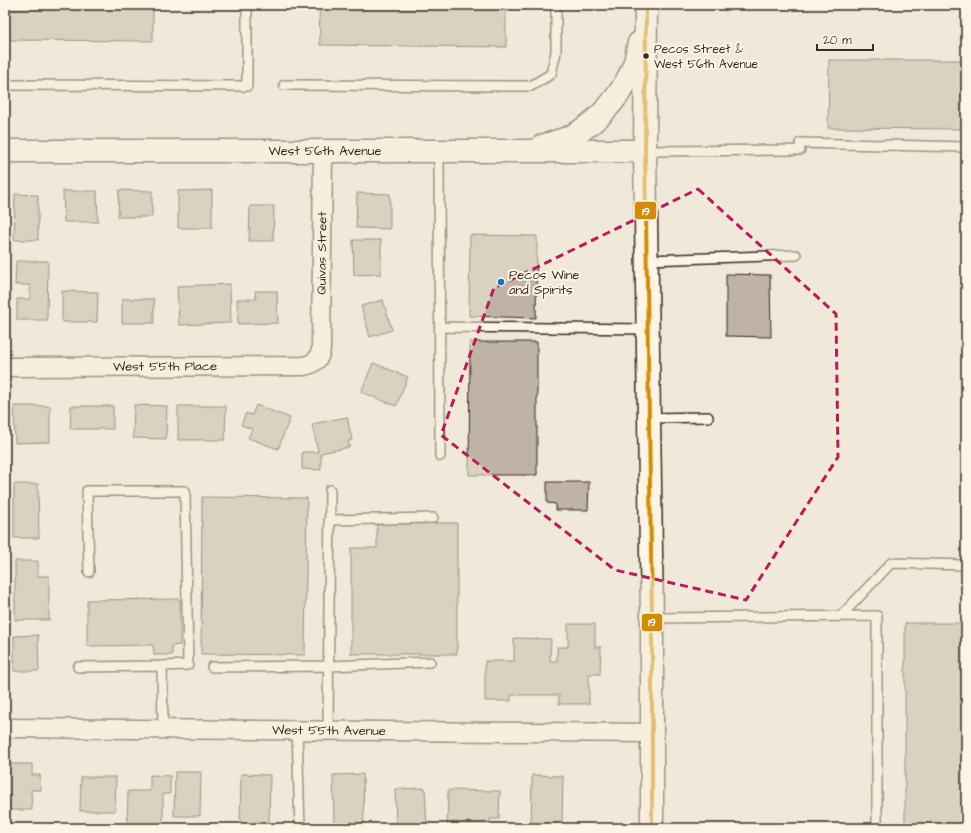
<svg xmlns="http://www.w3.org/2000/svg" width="971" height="833" font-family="'Architects Daughter',sans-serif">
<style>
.building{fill:#beb3a4;stroke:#3b2a1e}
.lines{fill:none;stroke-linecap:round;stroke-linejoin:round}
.lane-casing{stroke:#3b2a1e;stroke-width:12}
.street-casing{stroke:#3b2a1e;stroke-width:21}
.secondary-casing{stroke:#3b2a1e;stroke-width:25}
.lane{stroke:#fcf5e5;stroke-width:9}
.street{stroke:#fcf5e5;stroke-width:18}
.secondary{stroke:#fcf5e5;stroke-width:22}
.bus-1-casing{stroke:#fcf5e5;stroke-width:7}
.bus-1{stroke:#d18d06;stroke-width:4}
.marked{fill:none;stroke:#c2185b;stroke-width:3;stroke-dasharray:8 5;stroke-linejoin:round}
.bus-dot{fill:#3b2a1e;stroke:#fcf5e5;stroke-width:1.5}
.poi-dot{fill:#1f6fb2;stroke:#fcf5e5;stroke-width:1.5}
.labels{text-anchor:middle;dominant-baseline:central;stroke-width:4;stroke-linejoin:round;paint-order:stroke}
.bus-label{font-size:12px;fill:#3b2a1e;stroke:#fcf5e5;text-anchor:start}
.street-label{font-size:13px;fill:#3b2a1e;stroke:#fcf5e5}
.poi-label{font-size:13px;fill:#3b2a1e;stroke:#fcf5e5;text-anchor:start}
.line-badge{stroke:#fcf5e5;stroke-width:1.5}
.badge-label{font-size:11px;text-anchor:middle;font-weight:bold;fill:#fff}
</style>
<rect width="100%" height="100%" fill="#f0e9d9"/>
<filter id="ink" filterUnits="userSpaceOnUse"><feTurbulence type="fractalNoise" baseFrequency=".025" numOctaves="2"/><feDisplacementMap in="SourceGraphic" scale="8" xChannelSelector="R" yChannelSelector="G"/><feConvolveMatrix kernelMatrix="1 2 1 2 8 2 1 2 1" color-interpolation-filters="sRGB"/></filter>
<g filter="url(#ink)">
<path class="building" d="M 5,5 L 153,5 L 153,41 L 5,40 Z
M 319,5 L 506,5 L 506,47 L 320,45 Z
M 829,60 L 966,60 L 966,129 L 828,128 Z
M 119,190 L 152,191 L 152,217 L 118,217 Z
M 212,190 L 212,228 L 178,228 L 178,191 Z
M 63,191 L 97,191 L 98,222 L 64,222 Z
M 357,193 L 390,194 L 390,229 L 356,228 Z
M 15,194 L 38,195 L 38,240 L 14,240 Z
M 250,206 L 274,206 L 273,241 L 249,241 Z
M 470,235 L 537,236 L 536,318 L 469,316 Z
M 353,240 L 381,240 L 381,274 L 354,275 Z
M 16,261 L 48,261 L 47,320 L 17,320 L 17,299 L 30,299 L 30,285 L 15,285 Z
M 726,274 L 770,275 L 771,337 L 726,336 Z
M 230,284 L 231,323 L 179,325 L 177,286 Z
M 62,291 L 98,292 L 97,322 L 62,322 Z
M 255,291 L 277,291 L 278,323 L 238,324 L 237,299 L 256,299 Z
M 122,299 L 154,299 L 154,323 L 122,323 Z
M 383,300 L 392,330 L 370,337 L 361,306 Z
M 470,342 L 537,342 L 537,475 L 469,475 Z
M 373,363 L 408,377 L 396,406 L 361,392 Z
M 134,405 L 167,406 L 166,439 L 133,438 Z
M 256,405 L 290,418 L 278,449 L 248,438 L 252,429 L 241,425 L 246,413 L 252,415 Z
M 14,406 L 50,406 L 50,442 L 15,443 Z
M 71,406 L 113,406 L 113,429 L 70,429 Z
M 178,406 L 226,406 L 225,440 L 178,440 Z
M 347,417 L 352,440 L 348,441 L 350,447 L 321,453 L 321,470 L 302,469 L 302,452 L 318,452 L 312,424 Z
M 547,482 L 589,482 L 588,510 L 556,510 L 556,504 L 547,503 Z
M 14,484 L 38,484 L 39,538 L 14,538 Z
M 202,497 L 307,498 L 305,655 L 201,654 Z
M 377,523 L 457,523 L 457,654 L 351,654 L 351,548 L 377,548 Z
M 15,561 L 38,561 L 38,576 L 49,576 L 49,620 L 15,620 Z
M 180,599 L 180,645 L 172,646 L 172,655 L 154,655 L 153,645 L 87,646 L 87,600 Z
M 905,623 L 966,623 L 966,828 L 905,828 Z
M 568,624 L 595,624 L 595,647 L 601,647 L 600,674 L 589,674 L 589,704 L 559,704 L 559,695 L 511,695 L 511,701 L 485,701 L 485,661 L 514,661 L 514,638 L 551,639 L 550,661 L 557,661 L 557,647 L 568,647 Z
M 38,635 L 39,671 L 14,671 L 14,636 Z
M 5,764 L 32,764 L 32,775 L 40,775 L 41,790 L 31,790 L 32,810 L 5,810 Z
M 175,772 L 201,772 L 200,816 L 174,816 Z
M 241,774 L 270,775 L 269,828 L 240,828 Z
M 363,774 L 364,828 L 334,828 L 333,775 Z
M 150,775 L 170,776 L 170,794 L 163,794 L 163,826 L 127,825 L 128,791 L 150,791 Z
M 532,775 L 563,776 L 562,828 L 531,828 Z
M 81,777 L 116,777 L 115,811 L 80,811 Z
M 425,788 L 427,828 L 396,828 L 395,789 Z
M 448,790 L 500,791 L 499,819 L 490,819 L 490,828 L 447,828 Z"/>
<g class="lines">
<g class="lane-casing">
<path id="lane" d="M 5,85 L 247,86 L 247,5
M 284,85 L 531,86 L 551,74 L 556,52 L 556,5
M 800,143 L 966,147
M 645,151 L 800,150
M 439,152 L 440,456
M 647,260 L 796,255
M 441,327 L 648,329
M 650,418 L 708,417
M 329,520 L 433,518
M 89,572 L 87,491 L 185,491 L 188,665 L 162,666 L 163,729
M 841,616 L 891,563 L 966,565
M 652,618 L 877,616 L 877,823
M 78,667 L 162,666
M 212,667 L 329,666 L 430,662
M 297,730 L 300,828
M 328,731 L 330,490"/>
</g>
<g class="street-casing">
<g id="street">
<path id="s1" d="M 5,367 L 304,366 C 314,364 320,359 321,349 L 323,151"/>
<path id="s2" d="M 5,728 L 652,733"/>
</g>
</g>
<g class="secondary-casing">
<g id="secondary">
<path d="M 646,5 L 645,151 L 652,618 L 652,828"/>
<path d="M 542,146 C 552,143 563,140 572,136 C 600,121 625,92 635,62 C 637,56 637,49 639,43"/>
<path id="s3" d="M 5,151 L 645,151"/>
</g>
</g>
<use href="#lane" class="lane"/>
<use href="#street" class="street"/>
<use href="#secondary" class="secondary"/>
<g class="bus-1-casing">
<path id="bus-1" d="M 646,5 L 645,151 L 652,618 L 652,828"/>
</g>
<use href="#bus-1" class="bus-1"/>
</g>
</g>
<path d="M0 0H971V833H0ZM 698,189 L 836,314 L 838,457 L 746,600 L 615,570 L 441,435 L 494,288 Z" fill="#f0e9d9" fill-opacity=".55" fill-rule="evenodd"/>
<path class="marked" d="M 698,189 L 836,314 L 838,457 L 746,600 L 615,570 L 441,435 L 494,288 Z"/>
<circle class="bus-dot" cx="646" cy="56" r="3.5"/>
<circle class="poi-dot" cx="501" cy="282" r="4"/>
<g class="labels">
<g class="bus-label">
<text x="654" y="49">Pecos Street &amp;<tspan x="654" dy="15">West 56th Avenue</tspan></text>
</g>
<g class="street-label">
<text stroke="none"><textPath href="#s3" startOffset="320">West 56th Avenue</textPath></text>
<text stroke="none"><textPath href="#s1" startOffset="421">Quivas Street</textPath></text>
<text stroke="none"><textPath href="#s1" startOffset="160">West 55th Place</textPath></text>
<text stroke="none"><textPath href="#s2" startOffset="324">West 55th Avenue</textPath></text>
</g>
<g class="poi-label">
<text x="509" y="275">Pecos Wine<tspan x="509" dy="15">and Spirits</tspan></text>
</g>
</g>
<g class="line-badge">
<rect x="634" y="201" width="23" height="19" rx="4" fill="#d18d06"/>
<rect x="641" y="613" width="22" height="19" rx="4" fill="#d18d06"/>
</g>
<g class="badge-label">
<text x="646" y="215">19</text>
<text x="652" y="626">19</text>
</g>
<rect width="971" height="833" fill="none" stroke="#fcf5e5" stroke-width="20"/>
<rect x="10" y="10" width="951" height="813" fill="none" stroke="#3b2a1e" stroke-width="1.5" filter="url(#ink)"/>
<path d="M817 44v6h56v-6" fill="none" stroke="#3b2a1e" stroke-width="2"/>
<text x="823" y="44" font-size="12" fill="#3b2a1e" stroke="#fcf5e5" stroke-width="3" paint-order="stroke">20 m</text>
</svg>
